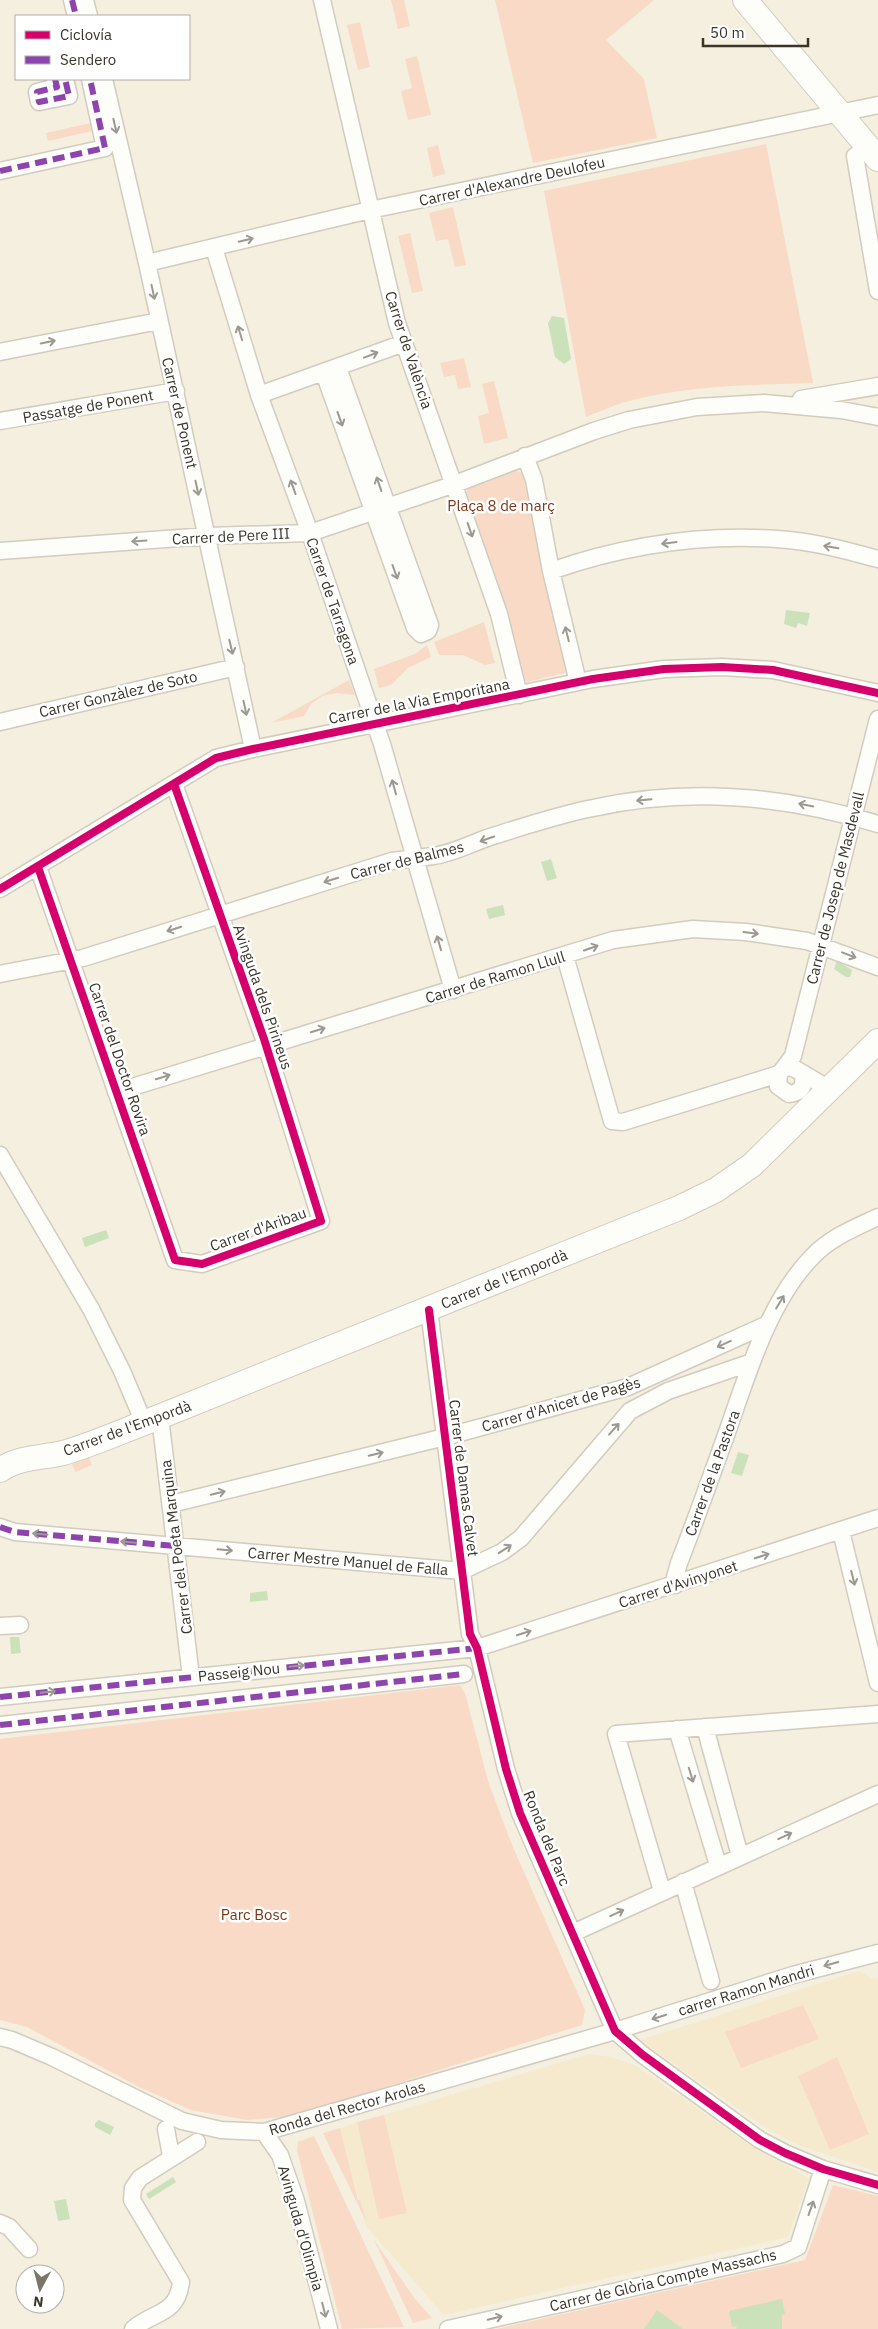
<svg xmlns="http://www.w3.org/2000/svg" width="878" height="2329" font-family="'IBM Plex Sans',sans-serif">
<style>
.built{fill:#f5eace}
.green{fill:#f9dac6}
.water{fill:#cbe1ba}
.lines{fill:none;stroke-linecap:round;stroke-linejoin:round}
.street-casing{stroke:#d1ccbf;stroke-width:19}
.secondary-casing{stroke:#d1ccbf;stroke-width:26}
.street{stroke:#fdfdfa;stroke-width:16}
.secondary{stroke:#fdfdfa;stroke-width:24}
.quiet{stroke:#8e44ad;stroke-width:6;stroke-dasharray:12 6;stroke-linecap:butt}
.cycleway-casing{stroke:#fff;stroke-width:11}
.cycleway{stroke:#d6006c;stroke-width:8}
.oneway{stroke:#9b9992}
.labels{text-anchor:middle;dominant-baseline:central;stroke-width:5;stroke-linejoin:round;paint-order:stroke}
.street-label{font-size:15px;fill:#393529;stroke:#fff}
.park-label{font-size:15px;fill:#7b3717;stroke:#fff}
</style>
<rect width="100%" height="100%" fill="#f4efde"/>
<path class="built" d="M 859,1971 L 873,1979 L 878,1978 L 878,2172 L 801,2146 L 770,2131 L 640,2040 Z
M 589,2054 L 610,2057 L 635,2065 L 757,2150 L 809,2178 L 788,2237 L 444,2315 L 366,2226 L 340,2128 Z"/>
<path class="green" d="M 391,0 L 404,0 L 410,26 L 398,29 Z
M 495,0 L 654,0 L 606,40 L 644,79 L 657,138 L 533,163 Z
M 360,22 L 370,67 L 358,70 L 347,25 Z
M 417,56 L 431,115 L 408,120 L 401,91 L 412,88 L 405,59 Z
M 95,122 L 97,130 L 48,141 L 46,133 Z
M 766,144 L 813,383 C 751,385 686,385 625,402 C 612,406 599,412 586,417 L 544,191 Z
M 438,145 L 445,174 L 433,177 L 427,148 Z
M 453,207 L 466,265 L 455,267 L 448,239 L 436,241 L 429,213 Z
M 410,233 L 423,291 L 412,293 L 398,236 Z
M 464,358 L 471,387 L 458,389 L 455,375 L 444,377 L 440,363 Z
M 494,381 L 508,438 L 484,444 L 478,416 L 489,413 L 482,384 Z
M 516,470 L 522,473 L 540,540 L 568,672 L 527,682 L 525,679 L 507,612 L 466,491 L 469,488 Z
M 484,622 L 495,663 L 485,665 L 463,655 L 439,655 L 434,642 Z
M 427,645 L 431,657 L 408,668 L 391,685 L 379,688 L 374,669 L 415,654 Z
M 349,680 L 355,695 L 337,693 L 322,696 L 311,704 L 304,716 L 271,723 Z
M 89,1457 L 92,1465 L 75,1472 L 72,1464 Z
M 460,1685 L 465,1693 L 488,1781 L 512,1845 L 585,2010 L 582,2025 L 293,2116 L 247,2120 L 191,2110 L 139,2087 L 27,2027 L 0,2020 L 0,1739 Z
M 803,2005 L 819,2039 L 741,2068 L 725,2032 Z
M 837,2057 L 869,2134 L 830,2150 L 798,2076 Z
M 384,2115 L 407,2213 L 379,2219 L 357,2122 Z
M 340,2128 L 358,2200 L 360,2200 L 367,2223 L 323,2133 Z
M 314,2136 L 404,2327 L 342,2329 L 297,2150 L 298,2142 Z
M 833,2185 L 878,2196 L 878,2329 L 496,2329 L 805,2260 Z
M 374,2240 L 415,2299 L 432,2318 L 413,2323 Z"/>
<path class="water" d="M 552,316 L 564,318 L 571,359 L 564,364 L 555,357 L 548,323 Z
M 786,610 L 810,613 L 807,626 L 798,623 L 796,628 L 784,624 Z
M 551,859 L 557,878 L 547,881 L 541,862 Z
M 503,905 L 505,915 L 489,919 L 486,909 Z
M 837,961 L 852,970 L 850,977 L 846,977 L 834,969 Z
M 106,1230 L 109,1238 L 85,1247 L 82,1238 Z
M 738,1452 L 749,1455 L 742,1476 L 731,1473 Z
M 267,1591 L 268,1600 L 250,1602 L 250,1593 Z
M 10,1637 L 19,1637 L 21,1653 L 11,1654 Z
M 99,2120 L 114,2127 L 110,2135 L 95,2127 L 95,2123 Z
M 173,2177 L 176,2182 L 149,2199 L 146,2194 Z
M 66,2199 L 70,2219 L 58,2221 L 54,2201 Z
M 782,2299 L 785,2314 L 782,2315 L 782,2329 L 736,2329 L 737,2326 L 732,2327 L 729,2311 Z
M 657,2310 L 683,2329 L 644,2329 Z"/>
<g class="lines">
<g class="street-casing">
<path id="street" d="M 72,0 L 76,16
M 85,0 L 89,16
M 322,0 L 397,323 L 499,614 L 519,695
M 55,79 L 57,87 L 37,92 L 39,102 L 69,96 L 65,79
M 104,79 L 147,263 L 253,749
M 868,147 L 855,156 L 878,291
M 0,171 L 105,148 L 90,79
M 214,248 L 259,395 L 310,533 L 382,744 L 453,990
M 147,263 L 370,210 L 878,105
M 0,352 L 159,321
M 324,373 L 415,628 L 421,634 L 428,631 L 430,625 L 338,368
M 259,395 L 404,343
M 801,399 L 878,386
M 0,421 L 176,391
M 525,456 L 534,480 L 551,571 L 578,682
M 0,551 L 207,536 L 310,533 L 455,484 L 594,431 L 629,420 L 697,407 L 764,403 L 841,410 L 878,417
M 551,571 C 623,546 701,534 777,539 C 811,541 845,550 878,559
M 0,722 L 236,667
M 38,867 L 175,1260 L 202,1264 L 321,1221 L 264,1039 L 174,784
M 0,889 L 216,758 L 253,749 L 593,679 L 664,669 L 722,667 L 773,670 L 878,693
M 565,956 L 612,1121 L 623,1122 L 779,1074
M 0,974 L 83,958 L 392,861 C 406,859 419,858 433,856 C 451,854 470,844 487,838 C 522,827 557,815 593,808 C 688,787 786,796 878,824
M 784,1068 L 793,1056 L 878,719
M 803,1076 C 805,1087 800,1093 789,1094 L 778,1086 L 779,1074 L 784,1068 L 792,1067 L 819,1083 L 828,1092
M 116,1092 L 613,940 L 693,929 L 746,932 L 807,941 L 878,967
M 0,1155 L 91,1309 L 122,1371 L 144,1423
M 429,1310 L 470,1634 L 477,1648 L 506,1769 L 520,1813 L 615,2031 L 643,2055 L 760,2140 L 785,2153 L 823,2169 L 878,2185
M 160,1417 L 191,1677
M 171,1504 L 445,1437 L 628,1387 L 768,1324
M 0,1527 L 15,1532 L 462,1571 L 502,1552 L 521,1538 L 630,1411 L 668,1391 L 752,1362
M 841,1531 L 878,1683
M 675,1585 L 675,1577 L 679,1563 C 697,1517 713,1471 730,1424 C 749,1369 771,1298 813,1256 C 831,1237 855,1228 878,1217
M 0,1626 L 20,1625
M 0,1697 L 477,1648 L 878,1518
M 0,1725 L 464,1674
M 705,1727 L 740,1856
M 677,1729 L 718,1865
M 683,1882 L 711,1981
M 662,1891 L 616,1734 L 878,1714
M 573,1933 L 878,1794
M 0,2037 L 12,2040 L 52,2057 L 182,2121 L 221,2130 L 264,2132 L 615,2031 L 793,1975 L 878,1953
M 166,2129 L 171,2156
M 264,2132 L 280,2155 L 296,2201 L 329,2329
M 0,2223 L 9,2227 L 29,2249
M 133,2329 C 153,2311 177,2316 181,2282 L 132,2200 L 133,2188 L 140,2178 L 197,2142
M 448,2329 L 783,2254 L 798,2247 L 823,2169"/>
</g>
<g class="secondary-casing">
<path id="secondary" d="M 745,0 L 878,159
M 0,1470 C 18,1457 42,1458 63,1453 C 91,1445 118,1433 144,1423 L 679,1208 L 716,1190 L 752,1165 L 878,1041"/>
</g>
<use href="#street" class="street"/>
<use href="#secondary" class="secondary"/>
<path class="quiet" d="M 72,0 L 76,16
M 55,79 L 57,87 L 37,92 L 39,102 L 69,96 L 65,79
M 0,171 L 105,148 L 90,79
M 0,1527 L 15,1532 L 176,1546
M 0,1697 L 477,1648
M 0,1725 L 464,1674"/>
<g class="cycleway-casing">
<path id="cycleway" d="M 38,867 L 175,1260 L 202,1264 L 321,1221 L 264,1039 L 174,784
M 0,889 L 216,758 L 253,749 L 593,679 L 664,669 L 722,667 L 773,670 L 878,693
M 429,1310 L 470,1634 L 477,1648 L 506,1769 L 520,1813 L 615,2031 L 643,2055 L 760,2140 L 785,2153 L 823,2169 L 878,2185"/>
</g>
<use href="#cycleway" class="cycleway"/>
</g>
<defs><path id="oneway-shaft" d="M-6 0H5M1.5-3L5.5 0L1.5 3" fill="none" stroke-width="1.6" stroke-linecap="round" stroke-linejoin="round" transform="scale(1.25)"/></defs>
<g class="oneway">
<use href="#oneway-shaft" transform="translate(115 126) rotate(77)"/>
<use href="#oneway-shaft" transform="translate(246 240) rotate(-14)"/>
<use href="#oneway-shaft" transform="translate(153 292) rotate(78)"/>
<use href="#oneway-shaft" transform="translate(240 333) rotate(-107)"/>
<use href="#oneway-shaft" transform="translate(48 342) rotate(-11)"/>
<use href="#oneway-shaft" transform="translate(371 355) rotate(-21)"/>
<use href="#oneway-shaft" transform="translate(340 419) rotate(70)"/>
<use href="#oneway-shaft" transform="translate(379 484) rotate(-109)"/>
<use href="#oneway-shaft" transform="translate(293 487) rotate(-110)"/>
<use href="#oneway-shaft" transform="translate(197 488) rotate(78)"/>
<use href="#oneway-shaft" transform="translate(470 530) rotate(71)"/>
<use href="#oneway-shaft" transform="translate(139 541) rotate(176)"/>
<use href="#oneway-shaft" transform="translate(669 543) rotate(173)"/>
<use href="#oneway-shaft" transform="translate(831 547) rotate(-171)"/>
<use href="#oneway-shaft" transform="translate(395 572) rotate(70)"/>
<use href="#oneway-shaft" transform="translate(567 634) rotate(-104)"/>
<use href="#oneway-shaft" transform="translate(231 647) rotate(77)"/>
<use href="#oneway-shaft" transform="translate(245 708) rotate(78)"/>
<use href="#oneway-shaft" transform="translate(394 787) rotate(-106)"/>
<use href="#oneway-shaft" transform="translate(644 800) rotate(175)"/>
<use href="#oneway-shaft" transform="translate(806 805) rotate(-169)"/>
<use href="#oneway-shaft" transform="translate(487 839) rotate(161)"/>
<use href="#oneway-shaft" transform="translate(331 880) rotate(163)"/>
<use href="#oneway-shaft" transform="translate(174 929) rotate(162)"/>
<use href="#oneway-shaft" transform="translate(751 933) rotate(7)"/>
<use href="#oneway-shaft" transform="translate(439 943) rotate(-106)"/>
<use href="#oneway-shaft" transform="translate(591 948) rotate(-19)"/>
<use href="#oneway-shaft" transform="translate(849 955) rotate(21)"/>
<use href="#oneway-shaft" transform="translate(318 1030) rotate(-17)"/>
<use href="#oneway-shaft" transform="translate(163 1077) rotate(-17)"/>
<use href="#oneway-shaft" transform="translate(780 1302) rotate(-59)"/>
<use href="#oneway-shaft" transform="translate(724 1344) rotate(156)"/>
<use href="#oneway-shaft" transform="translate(614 1429) rotate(-48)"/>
<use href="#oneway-shaft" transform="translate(376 1454) rotate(-14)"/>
<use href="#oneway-shaft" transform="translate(218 1493) rotate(-14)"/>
<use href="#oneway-shaft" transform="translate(40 1534) rotate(-175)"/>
<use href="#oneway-shaft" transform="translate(128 1542) rotate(-175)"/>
<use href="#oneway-shaft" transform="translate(505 1549) rotate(-33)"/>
<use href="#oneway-shaft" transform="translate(225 1550) rotate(5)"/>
<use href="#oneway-shaft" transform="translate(762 1556) rotate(-18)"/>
<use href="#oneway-shaft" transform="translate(853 1578) rotate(76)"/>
<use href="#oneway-shaft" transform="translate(524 1633) rotate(-18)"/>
<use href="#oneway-shaft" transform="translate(297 1666) rotate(-6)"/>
<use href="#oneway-shaft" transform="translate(48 1692) rotate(-6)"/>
<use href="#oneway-shaft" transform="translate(691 1775) rotate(73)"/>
<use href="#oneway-shaft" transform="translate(785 1836) rotate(-25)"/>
<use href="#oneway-shaft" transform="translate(617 1913) rotate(-25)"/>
<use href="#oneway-shaft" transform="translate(831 1964) rotate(164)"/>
<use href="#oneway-shaft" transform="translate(659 2017) rotate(162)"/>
<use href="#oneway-shaft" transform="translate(811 2208) rotate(-70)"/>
<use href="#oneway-shaft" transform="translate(324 2310) rotate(76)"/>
<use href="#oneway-shaft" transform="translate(495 2318) rotate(-13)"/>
</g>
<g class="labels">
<g class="street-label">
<text transform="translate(512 181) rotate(-12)">Carrer d'Alexandre Deulofeu</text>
<text transform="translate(409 350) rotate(72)">Carrer de València</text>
<text transform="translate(88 406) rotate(-10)">Passatge de Ponent</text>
<text transform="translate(180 413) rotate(77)">Carrer de Ponent</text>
<text transform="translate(231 536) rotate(-3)">Carrer de Pere III</text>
<text transform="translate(333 601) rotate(71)">Carrer de Tarragona</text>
<text transform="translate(118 694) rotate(-13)">Carrer Gonzàlez de Soto</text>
<text transform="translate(419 701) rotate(-11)">Carrer de la Via Emporitana</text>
<text transform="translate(407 860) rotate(-14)">Carrer de Balmes</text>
<text transform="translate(835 888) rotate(-76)">Carrer de Josep de Masdevall</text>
<text transform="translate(495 977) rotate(-17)">Carrer de Ramon Llull</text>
<text transform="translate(263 997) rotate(71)">Avinguda dels Pirineus</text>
<text transform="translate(120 1059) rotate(71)">Carrer del Doctor Rovira</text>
<text transform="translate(258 1229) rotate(-20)">Carrer d'Aribau</text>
<text transform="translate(504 1279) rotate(-22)">Carrer de l'Empordà</text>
<text transform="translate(561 1404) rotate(-16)">Carrer d'Anicet de Pagès</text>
<text transform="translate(127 1428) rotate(-20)">Carrer de l'Empordà</text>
<text transform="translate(712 1473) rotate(-70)">Carrer de la Pastora</text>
<text transform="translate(464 1478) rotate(83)">Carrer de Damas Calvet</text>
<text transform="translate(176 1547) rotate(-97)">Carrer del Poeta Marquina</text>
<text transform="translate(348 1561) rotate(5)">Carrer Mestre Manuel de Falla</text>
<text transform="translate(678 1584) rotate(-18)">Carrer d'Avinyonet</text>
<text transform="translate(239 1672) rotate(-6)">Passeig Nou</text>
<text transform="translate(547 1838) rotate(68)">Ronda del Parc</text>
<text transform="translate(746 1990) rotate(-17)">carrer Ramon Mandri</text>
<text transform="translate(347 2108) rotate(-16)">Ronda del Rector Arolas</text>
<text transform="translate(301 2228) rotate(74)">Avinguda d'Olimpia</text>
<text transform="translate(663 2280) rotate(-13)">Carrer de Glòria Compte Massachs</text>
</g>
<g class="park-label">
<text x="501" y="505">Plaça 8 de març</text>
<text x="254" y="1914">Parc Bosc</text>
</g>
</g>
<rect x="15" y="15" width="175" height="65" fill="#ffffff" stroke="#b0aea9"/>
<rect x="25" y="31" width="25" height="8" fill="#d6006c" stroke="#b0aea9"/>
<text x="60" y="40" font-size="15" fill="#393529">Ciclovía</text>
<rect x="25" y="56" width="25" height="8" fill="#8e44ad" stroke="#b0aea9"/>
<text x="60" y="65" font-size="15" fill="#393529">Sendero</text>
<g transform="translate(40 2289) rotate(187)"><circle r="24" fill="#ffffff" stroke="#b0aea9"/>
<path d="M0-4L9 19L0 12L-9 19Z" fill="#7a7668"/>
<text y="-8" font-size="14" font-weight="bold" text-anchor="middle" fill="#393529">N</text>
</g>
<path d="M703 38v8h105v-8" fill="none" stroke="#393529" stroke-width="2.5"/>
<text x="710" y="38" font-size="15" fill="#393529" stroke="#ffffff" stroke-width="4" paint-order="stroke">50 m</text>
</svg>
